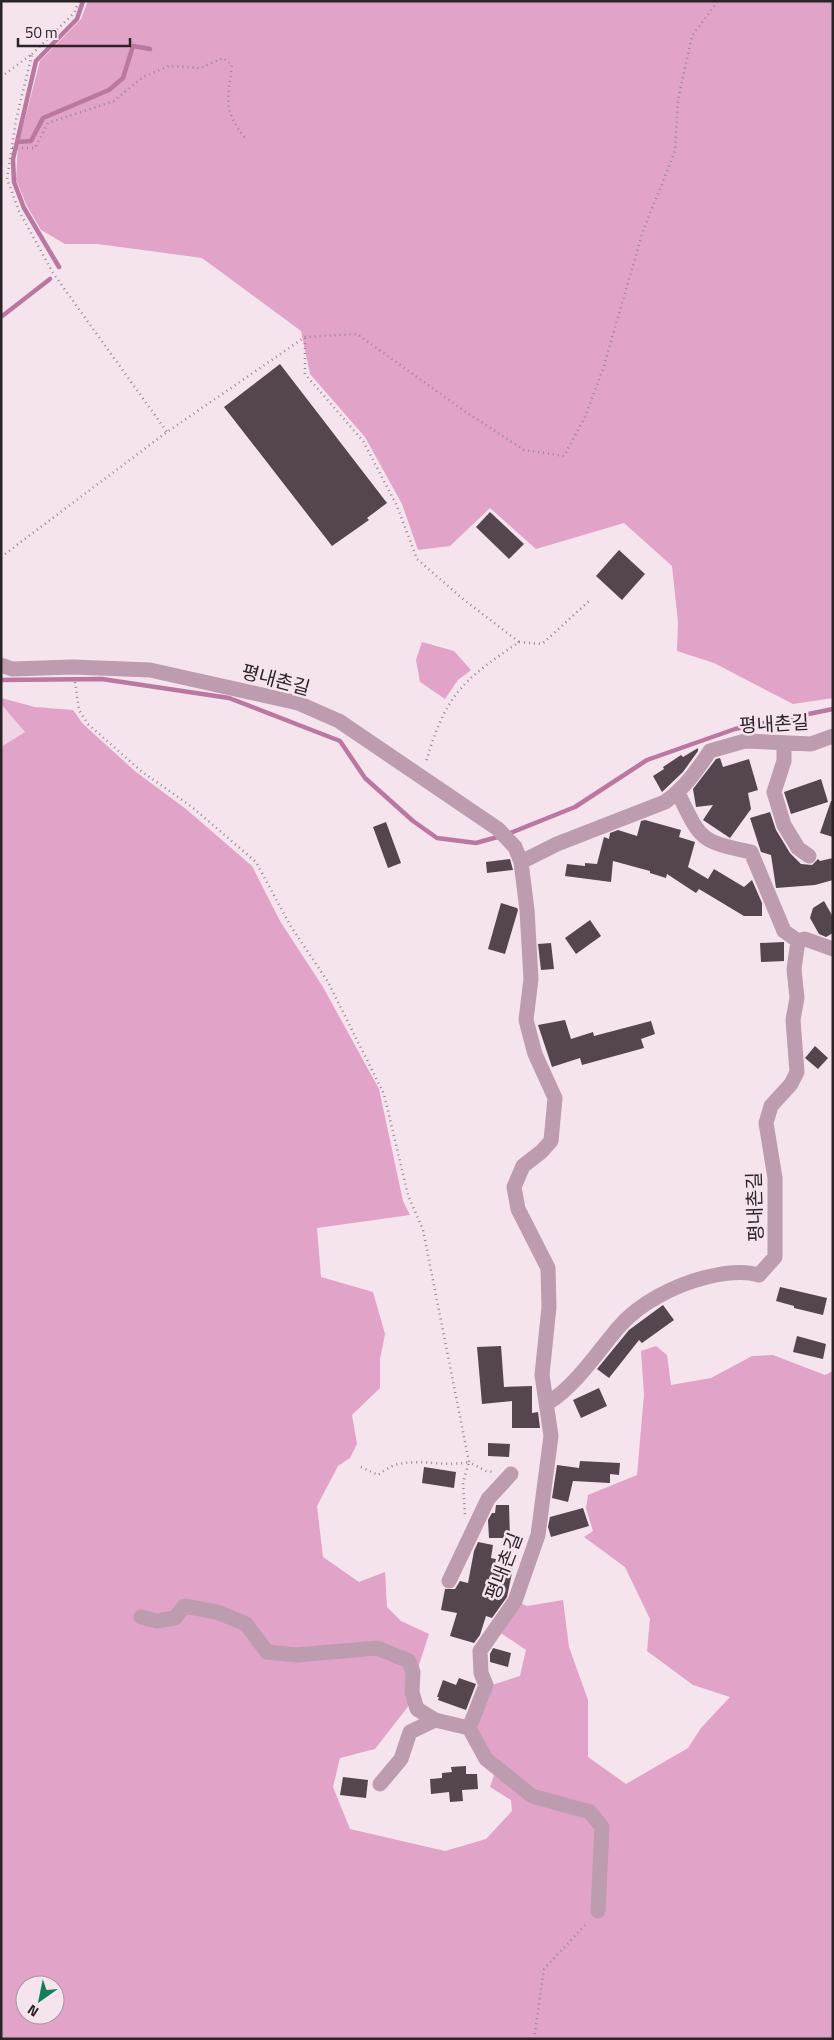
<svg xmlns="http://www.w3.org/2000/svg" width="834" height="2040" font-family="'Titillium Web','Noto Sans KR',sans-serif">
<style>
.built{fill:#efd5e3}
.green{fill:#e2a3c8;fill-rule:evenodd}
.lines{fill:none;stroke-linecap:round;stroke-linejoin:round}
.stream{stroke:#ba77a0;stroke-width:4.5}
.building{fill:#54454e}
.path{stroke:#94888e;stroke-width:2.5;stroke-dasharray:1 4;stroke-linecap:butt}
.minor{stroke:#bc9cae;stroke-width:15}
.labels{text-anchor:middle;dominant-baseline:central;stroke-width:5;stroke-linejoin:round;paint-order:stroke}
.street-label{font-size:19px;fill:#2a2427;stroke:#f5e3ed}
</style>
<rect width="100%" height="100%" fill="#f5e3ed"/>
<path class="built" d="M 1,704 L 25,732 L 2,747 L 1,747 Z"/>
<path class="green" d="M 88,1 L 833,1 L 833,698 L 793,704 L 714,663 L 677,651 L 678,622 L 672,566 L 624,523 L 536,549 L 490,508 L 450,546 L 418,550 L 402,504 L 365,437 L 310,374 L 301,331 L 202,258 L 98,244 L 65,244 L 41,230 L 27,206 L 16,180 L 18,145 L 40,61 L 81,19 Z
M 422,642 L 454,651 L 471,670 L 458,680 L 445,699 L 420,682 L 416,660 Z
M 1,698 L 35,707 L 73,710 L 83,724 L 136,772 L 186,809 L 252,866 L 280,921 L 323,987 L 379,1089 L 403,1201 L 410,1215 L 317,1228 L 321,1277 L 373,1292 L 385,1334 L 380,1359 L 380,1388 L 352,1415 L 357,1444 L 350,1458 L 338,1466 L 317,1506 L 323,1557 L 359,1582 L 385,1572 L 387,1607 L 401,1621 L 429,1634 L 417,1671 L 410,1704 L 375,1749 L 340,1758 L 333,1787 L 350,1829 L 445,1851 L 486,1839 L 512,1811 L 511,1800 L 490,1787 L 495,1772 L 475,1727 L 492,1685 L 520,1676 L 526,1650 L 498,1631 L 518,1602 L 527,1606 L 563,1600 L 569,1647 L 588,1700 L 588,1757 L 626,1784 L 688,1748 L 701,1728 L 730,1697 L 693,1685 L 647,1651 L 650,1619 L 625,1567 L 584,1537 L 593,1531 L 586,1508 L 588,1495 L 637,1475 L 644,1395 L 641,1351 L 656,1346 L 667,1355 L 671,1385 L 711,1378 L 752,1356 L 773,1355 L 825,1375 L 833,1371 L 833,2039 L 1,2039 L 1,747 L 25,732 L 1,704 ZM 25,1985 L 55,1985 L 55,2015 L 25,2015 Z"/>
<g class="lines">
<path class="stream" d="M 17,142 L 31,141 L 43,118 L 109,90 L 123,78 L 133,46 L 150,49
M 59,267 L 24,208 L 14,182 L 13,159 L 36,61 L 77,19 L 83,1
M 1,317 L 50,279
M 1,680 L 102,679 L 229,698 L 340,741 L 365,778 L 413,821 L 437,838 L 476,843 L 501,836
M 508,834 L 575,807 L 647,760 L 735,729 L 833,709"/>
</g>
<path class="building" d="M 280,364 L 387,503 L 367,518 L 369,520 L 332,546 L 224,407 Z
M 490,512 L 524,544 L 509,559 L 476,527 Z
M 619,550 L 645,574 L 622,600 L 596,576 Z
M 698,748 L 698,751 L 683,772 L 662,792 L 653,776 L 664,769 L 663,767 L 681,755 L 683,757 Z
M 720,758 L 723,767 L 749,759 L 758,790 L 748,793 L 751,809 L 730,838 L 703,820 L 713,805 L 696,807 L 693,789 L 716,759 Z
M 821,779 L 828,802 L 791,814 L 784,792 Z
M 831,801 L 833,801 L 833,837 L 820,833 Z
M 770,812 L 776,830 L 790,853 L 801,864 L 812,865 L 818,859 L 820,861 L 833,858 L 833,880 L 815,885 L 776,888 L 771,855 L 761,852 L 750,818 Z
M 645,820 L 681,830 L 679,837 L 695,842 L 688,867 L 708,879 L 714,869 L 744,887 L 752,880 L 762,903 L 762,916 L 744,916 L 699,889 L 696,893 L 667,874 L 666,878 L 650,873 L 650,871 L 613,861 L 611,882 L 565,876 L 567,864 L 585,866 L 585,863 L 597,864 L 604,837 L 609,839 L 610,833 L 618,830 L 637,836 L 641,821 Z
M 386,822 L 401,863 L 388,868 L 373,827 Z
M 510,859 L 513,870 L 487,873 L 486,862 Z
M 824,901 L 833,917 L 833,933 L 826,937 L 819,934 L 810,918 L 813,908 Z
M 501,903 L 517,908 L 518,910 L 505,954 L 488,949 Z
M 590,920 L 601,936 L 576,954 L 565,938 Z
M 784,942 L 784,961 L 761,962 L 760,943 Z
M 551,943 L 554,969 L 541,970 L 538,944 Z
M 565,1020 L 571,1039 L 593,1032 L 594,1036 L 651,1021 L 655,1034 L 641,1039 L 644,1048 L 582,1065 L 580,1058 L 552,1067 L 538,1025 Z
M 815,1046 L 828,1058 L 818,1069 L 805,1058 Z
M 780,1287 L 827,1298 L 823,1315 L 794,1308 L 794,1306 L 776,1301 Z
M 663,1305 L 674,1320 L 642,1343 L 639,1340 L 609,1378 L 597,1369 L 629,1330 Z
M 797,1336 L 826,1344 L 823,1359 L 793,1352 Z
M 501,1346 L 504,1387 L 532,1386 L 532,1413 L 538,1412 L 540,1428 L 512,1428 L 512,1401 L 482,1404 L 477,1347 Z
M 599,1388 L 607,1406 L 581,1418 L 573,1400 Z
M 488,1443 L 510,1444 L 509,1457 L 488,1456 Z
M 580,1461 L 620,1463 L 619,1475 L 610,1474 L 610,1483 L 573,1481 L 568,1502 L 552,1498 L 557,1465 L 579,1468 Z
M 424,1467 L 456,1472 L 454,1488 L 422,1483 Z
M 496,1505 L 509,1505 L 510,1538 L 489,1538 L 488,1520 L 492,1513 L 495,1513 Z
M 583,1508 L 589,1526 L 551,1537 L 548,1527 L 550,1517 Z
M 478,1542 L 493,1545 L 491,1558 L 514,1563 L 507,1597 L 492,1618 L 486,1616 L 480,1635 L 474,1643 L 450,1636 L 457,1613 L 441,1610 L 445,1589 L 455,1589 L 460,1581 L 468,1583 L 474,1551 Z
M 493,1648 L 511,1653 L 508,1667 L 490,1662 L 490,1654 Z
M 459,1678 L 476,1684 L 466,1710 L 438,1700 L 439,1697 L 437,1697 L 443,1680 L 456,1685 Z
M 466,1766 L 466,1774 L 477,1774 L 478,1789 L 462,1790 L 463,1801 L 450,1802 L 449,1792 L 431,1794 L 430,1779 L 442,1778 L 442,1773 L 452,1772 L 451,1767 Z
M 343,1777 L 368,1780 L 366,1798 L 340,1795 Z"/>
<g class="lines">
<path class="path" d="M 32,54 L 74,13 L 79,1
M 1,77 L 32,54 L 16,120 L 7,179 L 19,211 L 53,273 L 167,432
M 12,148 L 35,148 L 48,123 L 114,101 L 143,77 L 169,66 L 200,68 L 223,58 L 232,65 C 228,99 222,110 246,139
M 305,338 L 305,374 L 363,441 L 397,506 L 417,559 L 463,599 L 519,642 C 462,681 446,694 426,762
M 1,557 L 167,432 L 305,337 L 357,334 L 463,410 L 524,450 L 564,456 L 585,417 L 603,369 L 643,231 L 675,151 L 678,100 L 692,36 L 718,1
M 519,642 L 542,644 L 589,601
M 75,682 L 79,710 L 88,724 L 141,771 L 192,807 L 256,862 L 290,925 L 328,982 L 384,1094 L 408,1195 L 423,1230 L 469,1462 L 486,1471 L 493,1472
M 361,1467 L 378,1475 C 384,1471 391,1465 399,1464 C 422,1459 446,1467 469,1462 L 463,1483 L 465,1515
M 534,2039 L 544,1969 L 588,1922"/>
<path class="minor" d="M 1,665 L 12,669 L 73,667 L 150,670 L 298,703 L 339,721 L 498,829 L 515,847 L 521,862 L 527,910 L 531,979 L 526,1020 L 535,1054 L 555,1098 L 551,1141 L 541,1152 L 523,1166 L 514,1187 L 518,1209 L 548,1268 L 549,1307 L 542,1375 L 551,1436 L 538,1535 L 515,1601 L 480,1651 L 481,1673 L 486,1685 L 469,1728 L 435,1720 L 410,1732 L 401,1759 L 380,1784
M 784,743 L 784,761 L 774,792 L 784,825 L 798,848 L 809,856
M 678,793 C 701,840 699,841 751,852 L 784,931 L 798,941 L 805,939 L 833,949
M 521,862 L 557,844 L 665,802 C 685,788 697,770 710,751 L 745,741 L 811,744 L 833,736
M 548,1403 C 576,1385 596,1354 618,1328 C 639,1303 675,1285 707,1277 C 724,1273 742,1270 759,1275 L 775,1257 L 775,1178 L 766,1123 L 771,1106 L 791,1084 L 797,1072 L 793,1020 L 797,998 L 794,969 L 798,941
M 449,1581 L 488,1499 L 511,1474
M 141,1617 L 157,1621 L 175,1618 L 184,1606 L 217,1612 L 246,1624 L 267,1652 L 297,1655 L 377,1648 L 409,1661 L 413,1672 L 412,1692 L 417,1709 L 435,1720
M 469,1728 L 486,1759 L 532,1796 L 590,1812 L 602,1827 L 598,1911"/>
</g>
<g class="labels">
<g class="street-label">
<text transform="translate(276 679) rotate(15)">평내촌길</text>
<text transform="translate(774 723) rotate(-3)">평내촌길</text>
<text transform="translate(754 1207) rotate(-92)">평내촌길</text>
<text transform="translate(503 1566) rotate(-69)">평내촌길</text>
</g>
</g>
<rect width="834" height="2040" fill="none" stroke="#2a2427" stroke-width="5"/>
<g transform="translate(40 2000) rotate(213)"><circle r="24" fill="#f5e3ed" stroke="#a4979e"/>
<path d="M0-4L9 19L0 12L-9 19Z" fill="#137e58"/>
<text y="-8" font-size="14" font-weight="bold" text-anchor="middle" fill="#2a2427">N</text>
</g>
<path d="M18 38v8h112v-8" fill="none" stroke="#2a2427" stroke-width="2.5"/>
<text x="25" y="38" font-size="15" fill="#2a2427" stroke="#f5e3ed" stroke-width="4" paint-order="stroke">50 m</text>
</svg>
